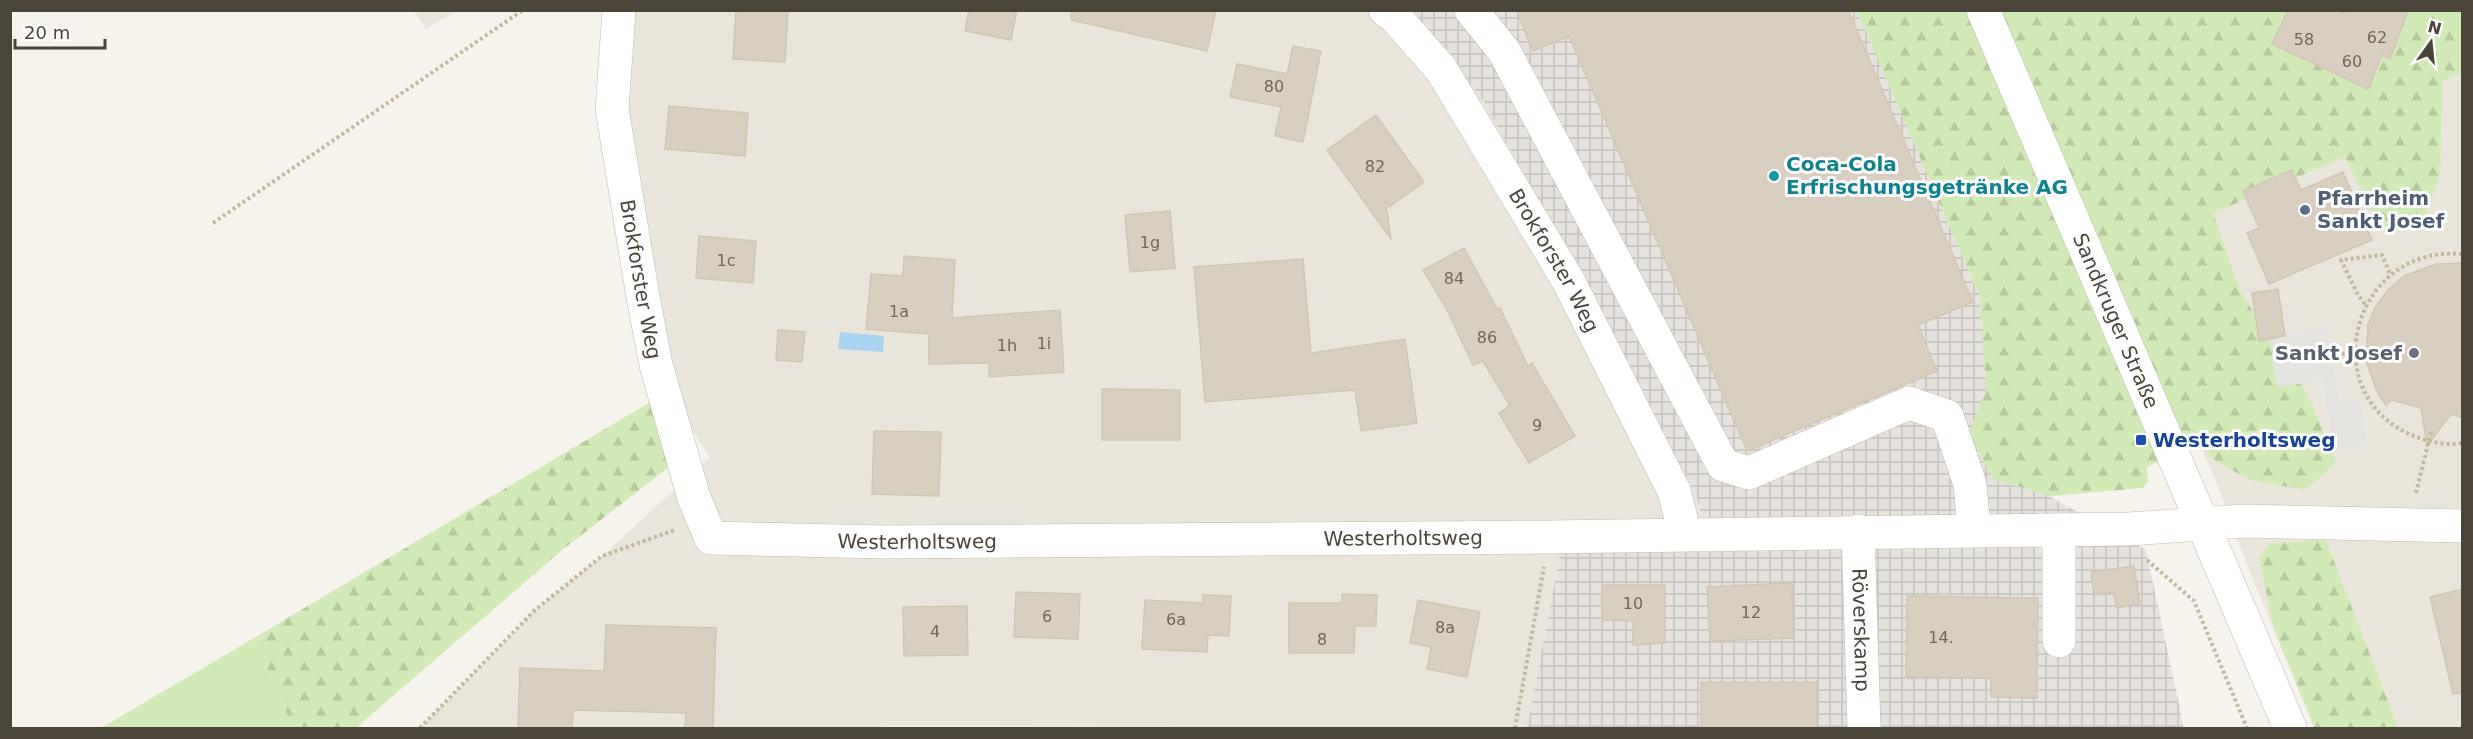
<svg xmlns="http://www.w3.org/2000/svg" width="2473" height="739" font-family="'DejaVu Sans',sans-serif">
<style>
.residential{fill:#eae5da}
.industrial{fill:url(#industrial-grid)}
.grass{fill:#d2eab5}
.forest{fill:url(#forest-firs)}
.parking{fill:#e5e3e0}
.water{fill:#a9d4f2}
.building{fill:#d8cfc1;stroke:#d3c7b4;stroke-width:1.5}
.lines{fill:none;stroke-linecap:round;stroke-linejoin:round}
.minor-casing{stroke:#c2bbae;stroke-width:34}
.path{stroke:#c4b79f;stroke-width:4;stroke-dasharray:3 3;stroke-linecap:butt}
.minor{stroke:#fff;stroke-width:33}
.culture-dot{fill:#0f9aa8;stroke:#fff;stroke-width:2}
.service-dot{fill:#5c6f8a;stroke:#fff;stroke-width:2}
.worship-dot{fill:#6b7280;stroke:#fff;stroke-width:2}
.transit-dot{fill:#1a4fb4;stroke:#fff;stroke-width:2}
.labels{text-anchor:middle;dominant-baseline:central;stroke-width:6;stroke-linejoin:round;paint-order:stroke}
.number-label{font-size:16px;fill:#6e675b}
.culture-label{font-size:20px;font-weight:bold;fill:#0d838f;stroke:#fff;text-anchor:start}
.service-label{font-size:20px;font-weight:bold;fill:#4e5e75;stroke:#fff;text-anchor:start}
.street-label{font-size:20px;fill:#4b4439;stroke:#fff}
.worship-label{font-size:20px;font-weight:bold;fill:#5b616d;stroke:#fff;text-anchor:end}
.transit-label{font-size:20px;font-weight:bold;fill:#164399;stroke:#fff;text-anchor:start}
</style>
<defs>
<pattern id="industrial-grid" width="8" height="8" patternUnits="userSpaceOnUse" patternTransform="scale(1.5)"><rect width="8" height="8" fill="#e6e2dd"/><path d="M0 4h8M4 0v8" fill="none" stroke="#c7c3be"/></pattern>
<pattern id="forest-firs" width="22" height="20" patternUnits="userSpaceOnUse" patternTransform="scale(1.5)"><rect width="22" height="20" fill="#d2eab5"/><path d="M5 1l3.5 6h-7zM16 11l3.5 6h-7z" fill="#b6ca9c"/></pattern>
</defs>
<rect width="100%" height="100%" fill="#f6f3ec"/>
<path class="residential" d="M 414,11 L 457,11 L 426,29 Z
M 624,11 L 1401,11 L 1415,21 L 1484,101 L 1697,497 L 1706,538 L 1562,544 L 1527,728 L 885,726 L 884,728 L 420,728 L 535,610 L 602,556 L 710,457 L 693,432 L 664,364 L 620,107 Z
M 2009,11 L 2462,11 L 2462,728 L 2314,728 L 2247,565 L 2216,481 Z"/>
<path class="industrial" d="M 1401,11 L 1857,11 L 1980,297 L 1986,391 L 1969,433 L 1993,479 L 2049,496 L 2146,550 L 2184,728 L 1527,728 L 1562,544 L 1706,538 L 1697,497 L 1484,101 L 1415,21 Z"/>
<path class="grass" d="M 254,638 L 293,728 L 101,728 Z"/>
<path class="forest" d="M 1857,11 L 2462,11 L 2462,72 L 2443,81 L 2440,175 L 2423,223 L 2382,233 L 2345,157 L 2213,213 L 2240,291 L 2308,395 L 2336,463 L 2305,490 L 2249,480 L 2211,458 L 2201,442 L 2147,467 L 2148,482 L 2143,488 L 2049,496 L 1993,479 L 1969,433 L 1986,391 L 1980,297 Z
M 652,401 L 679,459 L 561,551 L 356,728 L 293,728 L 254,638 Z
M 2326,540 L 2398,728 L 2315,728 L 2274,629 L 2259,558 L 2270,543 Z"/>
<path class="parking" d="M 2327,327 L 2338,400 L 2360,397 L 2367,445 L 2334,450 L 2323,380 L 2277,387 L 2269,335 Z"/>
<path class="water" d="M 840,332 L 884,336 L 883,352 L 838,349 Z"/>
<path class="building" d="M 736,10 L 788,10 L 785,62 L 733,59 Z
M 969,10 L 1017,10 L 1011,40 L 965,31 Z
M 1072,10 L 1216,10 L 1207,51 L 1071,20 Z
M 1516,10 L 1848,10 L 1973,302 L 1918,325 L 1937,371 L 1747,451 L 1569,36 L 1533,51 Z
M 2288,10 L 2408,10 L 2390,59 L 2382,55 L 2368,89 L 2272,44 Z
M 1293,46 L 1321,51 L 1303,142 L 1275,136 L 1281,107 L 1230,97 L 1237,64 L 1287,74 Z
M 669,106 L 748,113 L 745,156 L 665,149 Z
M 1376,115 L 1424,182 L 1389,207 L 1385,199 L 1391,239 L 1327,150 Z
M 2292,170 L 2301,190 L 2343,172 L 2372,240 L 2269,284 L 2247,233 L 2259,228 L 2243,191 Z
M 1170,211 L 1175,268 L 1130,272 L 1125,215 Z
M 699,236 L 756,241 L 753,283 L 696,278 Z
M 1464,248 L 1497,309 L 1500,308 L 1528,366 L 1532,363 L 1575,436 L 1529,463 L 1499,413 L 1510,406 L 1483,361 L 1473,365 L 1446,308 L 1423,270 Z
M 904,256 L 955,260 L 952,318 L 1060,310 L 1064,372 L 989,377 L 989,363 L 929,364 L 929,334 L 866,329 L 871,274 L 903,276 Z
M 1303,259 L 1311,353 L 1405,339 L 1417,423 L 1361,431 L 1355,390 L 1205,402 L 1194,267 Z
M 2463,263 L 2463,418 L 2451,414 L 2427,446 L 2421,408 L 2391,400 L 2386,405 L 2377,392 L 2366,361 L 2368,325 L 2375,307 L 2388,290 L 2404,276 L 2436,264 Z
M 2278,289 L 2285,336 L 2259,341 L 2252,293 Z
M 778,330 L 805,332 L 802,362 L 776,360 Z
M 1102,389 L 1180,390 L 1180,440 L 1102,440 Z
M 874,431 L 941,432 L 939,496 L 872,494 Z
M 2134,566 L 2140,604 L 2116,608 L 2114,592 L 2094,595 L 2091,572 Z
M 1792,583 L 1794,638 L 1710,641 L 1707,587 Z
M 1602,585 L 1665,585 L 1665,643 L 1633,645 L 1633,621 L 1602,620 Z
M 2463,589 L 2463,693 L 2453,694 L 2430,597 Z
M 1016,592 L 1080,594 L 1078,639 L 1014,637 Z
M 1342,594 L 1377,595 L 1376,626 L 1355,626 L 1354,653 L 1289,653 L 1289,603 L 1342,603 Z
M 1203,595 L 1231,596 L 1229,636 L 1208,635 L 1207,652 L 1142,649 L 1145,600 L 1203,603 Z
M 1907,596 L 2038,598 L 2037,698 L 1991,697 L 1991,678 L 1906,677 Z
M 1418,600 L 1480,612 L 1467,677 L 1427,669 L 1431,647 L 1410,643 Z
M 967,606 L 968,655 L 904,656 L 903,607 Z
M 606,625 L 716,628 L 713,729 L 685,729 L 686,713 L 573,710 L 572,729 L 518,729 L 520,668 L 604,671 Z
M 1701,682 L 1817,682 L 1817,729 L 1701,729 Z"/>
<g class="lines">
<g class="minor-casing">
<g id="minor">
<path id="s1" d="M 619,10 L 612,109 L 643,297 L 656,365 L 694,498 L 711,538 L 884,542 L 1549,537 L 2129,529 L 2244,521 L 2462,526"/>
<path id="s2" d="M 1385,10 L 1395,17 L 1441,69 L 1569,282 L 1674,491 L 1685,533"/>
<path d="M 1471,10 L 1504,51 L 1723,465 L 1749,473 L 1909,403 L 1947,416 L 1970,484 L 1974,530"/>
<path id="s3" d="M 1983,10 L 2290,728"/>
<path d="M 2059,530 L 2059,641"/>
<path id="s4" d="M 1858,531 L 1864,728"/>
</g>
</g>
<path class="path" d="M 2343,13 L 2344,10
M 213,223 L 523,10
M 2462,254 C 2353,244 2312,395 2414,436 C 2429,442 2446,446 2462,443
M 2365,304 L 2358,295 L 2341,260 L 2382,255 L 2390,274
M 2324,358 L 2356,351
M 2416,493 L 2431,432
M 2147,560 L 2194,601 L 2247,728
M 420,728 L 535,610 L 602,556 L 675,530
M 1515,728 L 1544,567"/>
<use href="#minor" class="minor"/>
</g>
<circle class="culture-dot" cx="1774" cy="176" r="6"/>
<circle class="service-dot" cx="2305" cy="210" r="6"/>
<circle class="worship-dot" cx="2414" cy="353" r="6"/>
<rect class="transit-dot" x="2135" y="434" width="12" height="12" rx="3"/>
<g class="labels">
<g class="number-label">
<text x="2377" y="37">62</text>
<text x="2304" y="39">58</text>
<text x="2352" y="61">60</text>
<text x="1274" y="86">80</text>
<text x="1375" y="166">82</text>
<text x="1150" y="242">1g</text>
<text x="726" y="260">1c</text>
<text x="1454" y="278">84</text>
<text x="899" y="311">1a</text>
<text x="1487" y="337">86</text>
<text x="1044" y="343">1i</text>
<text x="1007" y="345">1h</text>
<text x="1537" y="425">9</text>
<text x="1633" y="603">10</text>
<text x="1751" y="612">12</text>
<text x="1047" y="616">6</text>
<text x="1176" y="619">6a</text>
<text x="1445" y="627">8a</text>
<text x="935" y="631">4</text>
<text x="1941" y="637">14.</text>
<text x="1322" y="639">8</text>
</g>
<g class="culture-label">
<text x="1786" y="164">Coca-Cola<tspan x="1786" dy="23">Erfrischungsgetränke AG</tspan></text>
</g>
<g class="service-label">
<text x="2317" y="198">Pfarrheim<tspan x="2317" dy="23">Sankt Josef</tspan></text>
</g>
<g class="street-label">
<text stroke="none"><textPath href="#s2" startOffset="304">Brokforster Weg</textPath></text>
<text stroke="none"><textPath href="#s1" startOffset="272">Brokforster Weg</textPath></text>
<text stroke="none"><textPath href="#s3" startOffset="338">Sandkruger Straße</textPath></text>
<text stroke="none"><textPath href="#s1" startOffset="1233">Westerholtsweg</textPath></text>
<text stroke="none"><textPath href="#s1" startOffset="747">Westerholtsweg</textPath></text>
<text stroke="none"><textPath href="#s4" startOffset="99">Röverskamp</textPath></text>
</g>
<g class="worship-label">
<text x="2402" y="353">Sankt Josef</text>
</g>
<g class="transit-label">
<text x="2153" y="440">Westerholtsweg</text>
</g>
</g>
<rect width="2473" height="739" fill="none" stroke="#4b4439" stroke-width="24"/>
<g transform="translate(2431 42) rotate(15)" stroke="#ffffff" stroke-width="4.5" paint-order="stroke">
<path d="M0-4.5L10 22L0 15L-10 22Z" fill="#4b4439"/>
<text y="-9" font-size="16" font-weight="bold" text-anchor="middle" fill="#4b4439">N</text>
</g>
<path d="M15 39v9h90v-9" fill="none" stroke="#4b4439" stroke-width="3"/>
<text x="24" y="39" font-size="18" fill="#4b4439" stroke="#ffffff" stroke-width="4.5" paint-order="stroke">20 m</text>
</svg>
